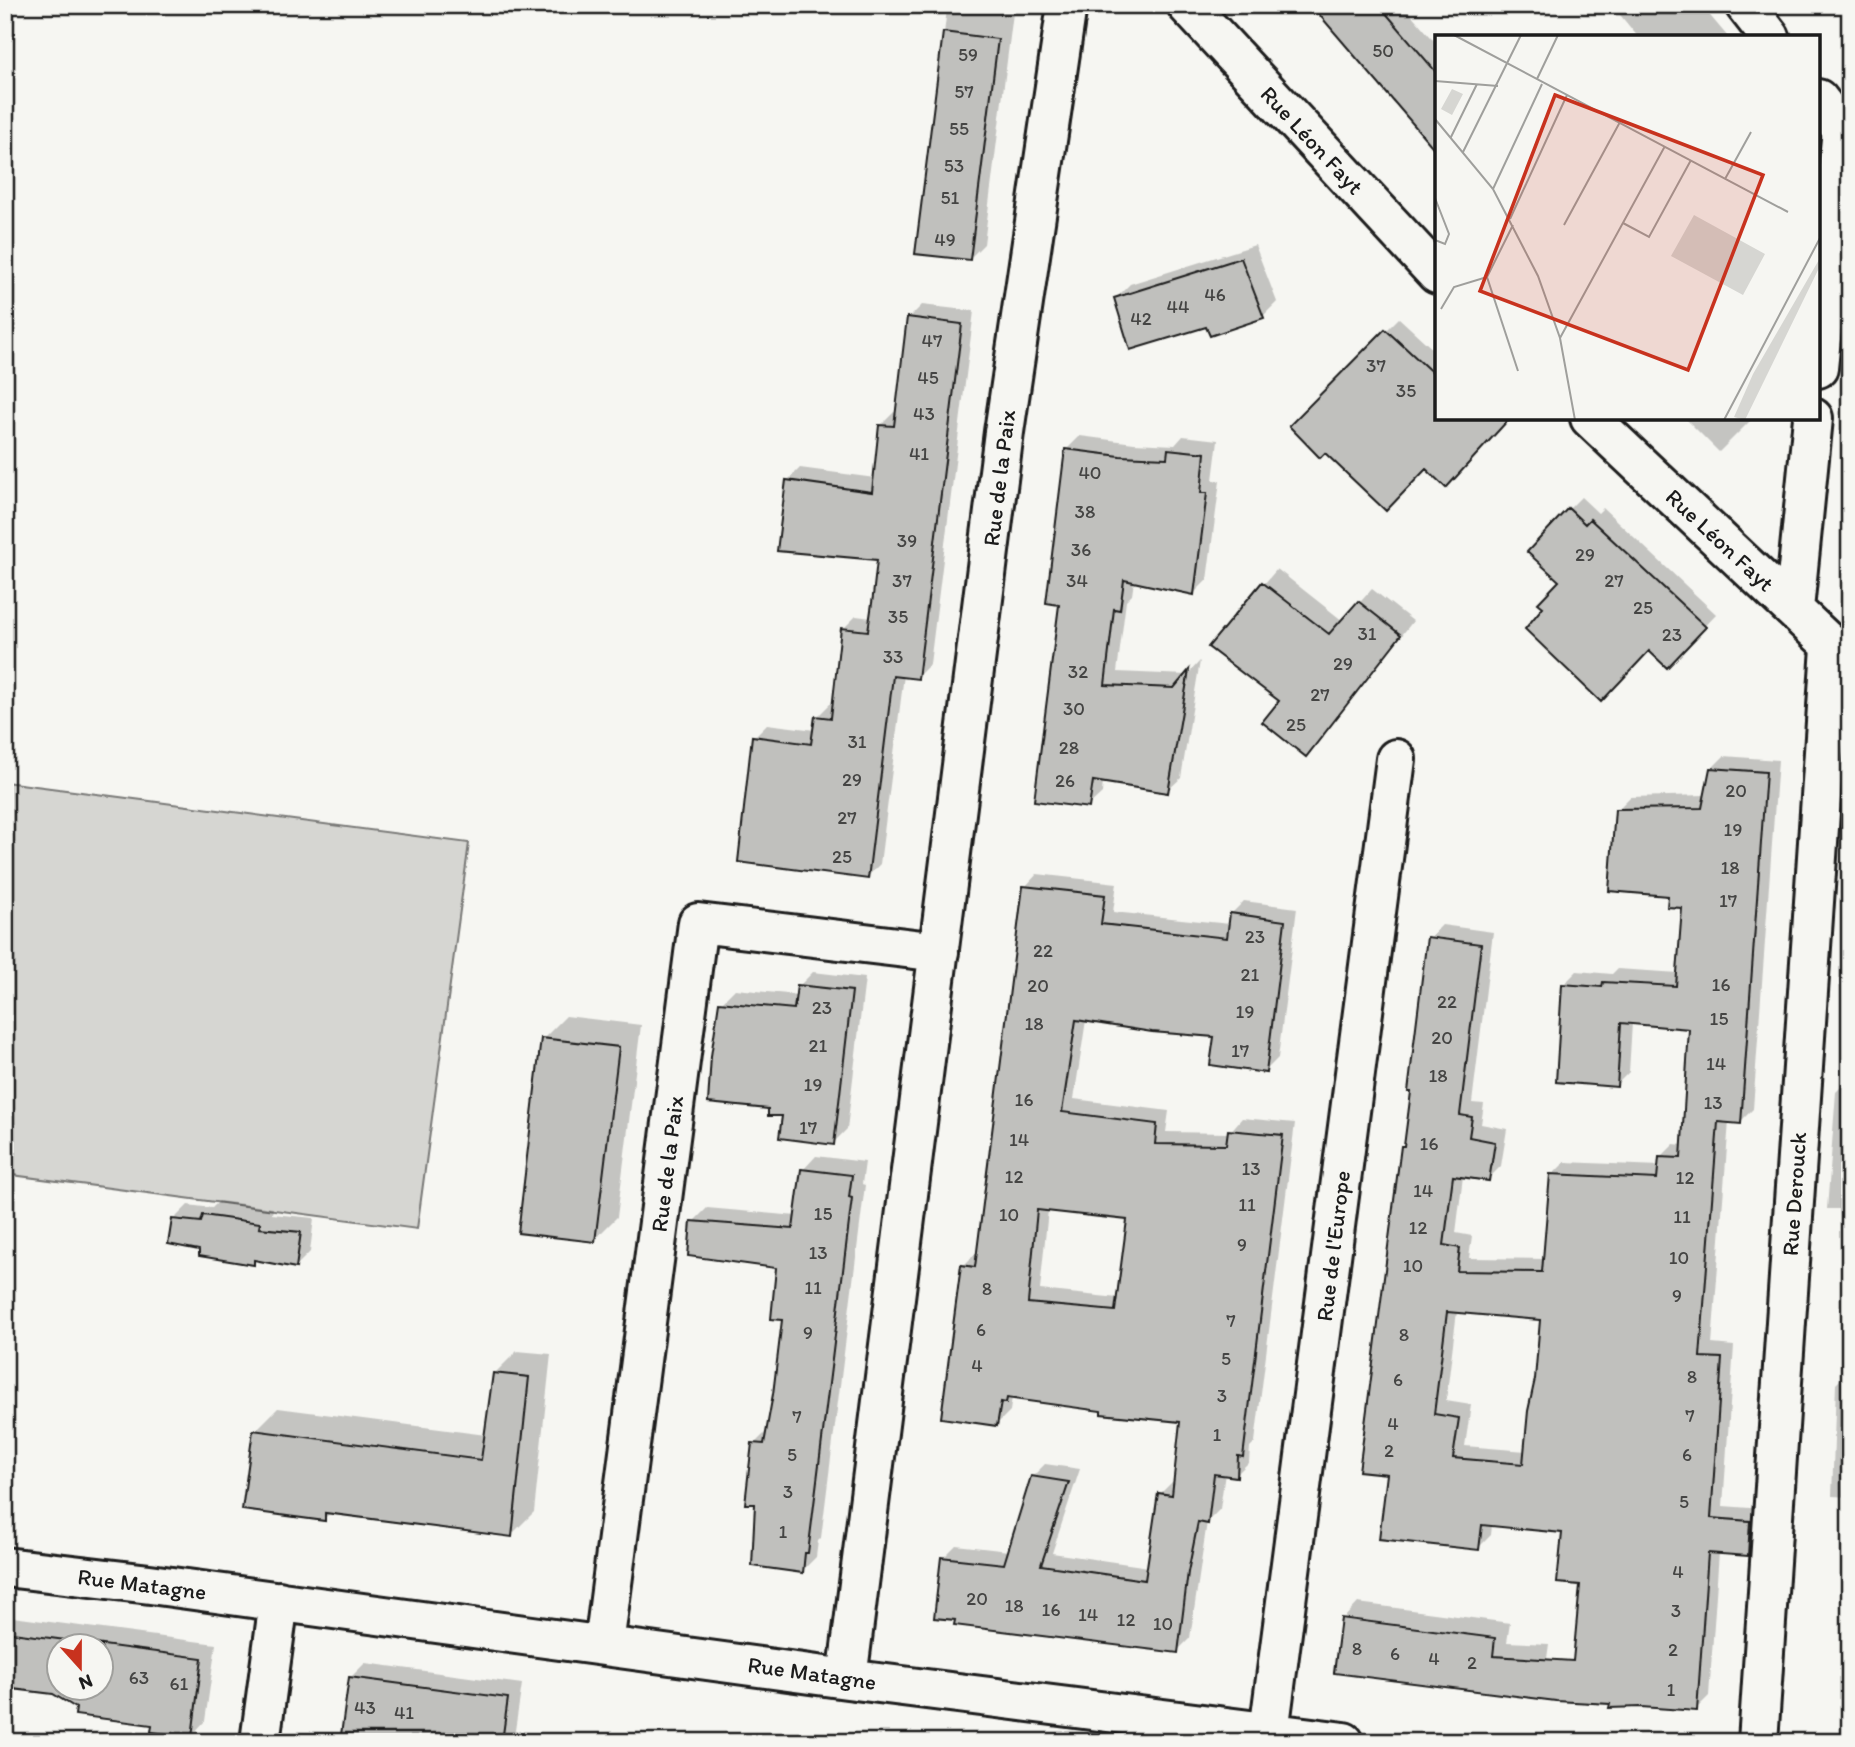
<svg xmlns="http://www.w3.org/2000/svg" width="1855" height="1747" font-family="Itim,sans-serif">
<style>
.green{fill:#d6d6d2;stroke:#797977;stroke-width:2}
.shadow{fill:#0003;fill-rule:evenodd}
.building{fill:#c0c0bd;stroke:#1c1c1c;stroke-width:2;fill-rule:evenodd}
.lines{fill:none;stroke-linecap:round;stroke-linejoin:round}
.minor-casing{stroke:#1c1c1c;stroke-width:44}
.minor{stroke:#f6f6f2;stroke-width:38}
.labels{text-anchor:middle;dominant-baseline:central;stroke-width:6;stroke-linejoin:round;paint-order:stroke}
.number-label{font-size:19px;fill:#454544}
.street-label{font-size:23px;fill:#1c1c1c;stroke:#f6f6f2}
.inset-road{fill:none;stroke:#9f9f9c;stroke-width:2}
.view{fill:#c8321e;fill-opacity:0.15;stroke:#c8321e;stroke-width:3.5}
.inset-edge{fill:none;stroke:#1c1c1c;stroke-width:3.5}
</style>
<rect width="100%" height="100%" fill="#f6f6f2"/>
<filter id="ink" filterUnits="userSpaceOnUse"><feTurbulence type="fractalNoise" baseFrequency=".0143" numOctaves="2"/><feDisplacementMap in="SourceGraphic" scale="14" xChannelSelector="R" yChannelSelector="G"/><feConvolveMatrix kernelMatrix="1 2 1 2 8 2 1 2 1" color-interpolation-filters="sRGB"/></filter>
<g filter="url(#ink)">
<path class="green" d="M 5,782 L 469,843 L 417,1229 L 5,1174 Z"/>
<path class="shadow" d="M 951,5 L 1014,5 L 984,244 L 970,258 L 917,252 L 947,9 Z
M 1314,5 L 1403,5 L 1437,44 L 1437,149 Z
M 1612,5 L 1701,5 L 1728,37 L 1638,37 Z
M 1255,245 L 1277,302 L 1263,316 L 1206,325 L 1116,298 L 1130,284 Z
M 922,305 L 974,311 L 930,664 L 917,677 L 904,675 L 880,864 L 867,877 L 754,737 L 767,724 L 815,730 L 817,717 L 830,704 L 835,704 L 843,629 L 856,616 L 872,618 L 879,559 L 787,481 L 800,468 L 875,478 L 881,425 L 894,412 L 897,413 L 909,318 Z
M 1399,318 L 1437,353 L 1437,418 L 1426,467 L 1291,426 Z
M 1685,418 L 1753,418 L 1719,452 Z
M 1080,436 L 1134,443 L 1175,445 L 1183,436 L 1218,440 L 1213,480 L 1220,481 L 1207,580 L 1194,593 L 1134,581 L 1132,595 L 1126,601 L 1117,672 L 1187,675 L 1200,661 L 1181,778 L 1167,791 L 1103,781 L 1102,793 L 1088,806 L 1061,603 L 1066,450 Z
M 1581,497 L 1598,513 L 1603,508 L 1716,614 L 1667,665 L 1649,649 L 1545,607 L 1561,581 L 1569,509 Z
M 1277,569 L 1343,621 L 1372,589 L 1413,621 L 1319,741 L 1306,754 L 1282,700 L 1210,647 Z
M 1724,756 L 1778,760 L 1753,1109 L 1740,1122 L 1729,1121 L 1712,1344 L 1734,1346 L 1723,1506 L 1763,1509 L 1760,1541 L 1747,1554 L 1719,1552 L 1709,1696 L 1696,1709 L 1611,1702 L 1582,1584 L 1564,1532 L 1492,1525 L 1491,1535 L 1478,1548 L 1389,1473 L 1402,1147 L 1407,1142 L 1429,938 L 1442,925 L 1493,932 L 1472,1103 L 1484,1104 L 1481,1124 L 1507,1129 L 1501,1166 L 1488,1179 L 1463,1176 L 1456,1233 L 1472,1236 L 1469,1258 L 1545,1259 L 1552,1175 L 1565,1162 L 1660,1166 L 1661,1157 L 1674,1144 L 1683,1145 L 1691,1028 L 1632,1023 L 1629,1072 L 1616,1085 L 1564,984 L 1577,971 L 1612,974 L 1617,969 L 1679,973 L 1683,906 L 1670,894 L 1617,810 L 1630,797 L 1706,795 L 1711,769 ZM 1457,1311 L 1541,1318 L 1536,1380 L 1526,1451 L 1465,1446 L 1471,1405 L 1446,1401 Z
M 1037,874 L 1117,883 L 1113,912 L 1230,924 L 1231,914 L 1244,901 L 1297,908 L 1278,1058 L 1265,1071 L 1216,1036 L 1086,1020 L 1074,1099 L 1169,1111 L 1166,1132 L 1229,1133 L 1242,1118 L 1295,1123 L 1255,1442 L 1250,1447 L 1249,1462 L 1236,1475 L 1225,1473 L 1220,1509 L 1207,1522 L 1190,1638 L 1177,1651 L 943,1558 L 956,1545 L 1009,1551 L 1032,1477 L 1045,1464 L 1080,1469 L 1052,1553 L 1149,1567 L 1160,1494 L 1173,1481 L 1175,1481 L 1182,1421 L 1012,1397 L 1010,1411 L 997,1424 L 963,1266 L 976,1253 L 978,1254 L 1025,887 ZM 1048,1210 L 1129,1218 L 1118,1298 L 1040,1290 Z
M 1850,883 L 1850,902 L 1840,893 Z
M 813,972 L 865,978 L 847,1129 L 833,1143 L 770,1108 L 721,1003 L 735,989 L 798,995 L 799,986 Z
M 566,1016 L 641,1025 L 617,1217 L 594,1240 L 543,1039 Z
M 1850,1078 L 1850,1209 L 1827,1209 L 1836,1092 Z
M 816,1156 L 865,1162 L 862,1184 L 865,1185 L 821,1538 L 818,1541 L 816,1557 L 802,1571 L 757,1503 L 754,1444 L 768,1430 L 784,1318 L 778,1266 L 693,1222 L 707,1208 L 797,1216 L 803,1170 Z
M 219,1201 L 273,1208 L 272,1214 L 314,1218 L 310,1252 L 296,1266 L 257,1259 L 253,1263 L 200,1248 L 173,1220 L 188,1205 L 212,1208 Z
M 1850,1247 L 1850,1302 L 1847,1301 Z
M 517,1351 L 551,1354 L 534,1512 L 511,1535 L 331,1512 L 324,1519 L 255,1431 L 278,1408 L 486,1435 L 494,1374 Z
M 1850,1370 L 1850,1497 L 1832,1496 L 1836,1384 Z
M 1358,1603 L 1510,1623 L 1507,1642 L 1549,1644 L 1544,1680 L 1343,1619 Z
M 5,1616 L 216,1644 L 205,1721 L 191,1736 L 153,1724 L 78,1707 L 53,1692 L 5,1686 ZM 60,1646 L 102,1646 L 102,1688 L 60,1688 Z
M 365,1663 L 522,1684 L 514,1737 L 509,1742 L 427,1742 L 350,1678 Z"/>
<path class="building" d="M 1311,5 L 1379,5 L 1437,73 L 1437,152 Z
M 943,32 L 998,39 L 970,260 L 915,254 Z
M 1241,258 L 1264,318 L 1210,336 L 1206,327 L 1130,350 L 1114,298 Z
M 907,317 L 962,324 L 918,679 L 893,676 L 868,879 L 738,862 L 752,736 L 811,744 L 815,716 L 831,718 L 841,628 L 868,631 L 873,596 L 877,560 L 777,551 L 786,480 L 872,492 L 879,425 L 894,426 Z
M 1385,329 L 1437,377 L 1437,418 L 1510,418 L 1446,488 L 1426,469 L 1386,511 L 1325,453 L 1320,458 L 1289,426 Z
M 1065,449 L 1120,456 L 1167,458 L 1168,449 L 1205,453 L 1201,493 L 1207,493 L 1194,595 L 1124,580 L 1120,610 L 1114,609 L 1105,685 L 1174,688 L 1189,670 L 1168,793 L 1093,781 L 1089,808 L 1034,801 L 1059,605 L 1046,603 Z
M 1568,508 L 1585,524 L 1590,519 L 1706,627 L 1667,668 L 1649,651 L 1601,702 L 1525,629 L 1543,607 L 1538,603 L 1559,581 L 1527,552 Z
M 1262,582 L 1329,634 L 1358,601 L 1401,635 L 1306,757 L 1262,722 L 1279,701 L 1208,647 Z
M 1710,768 L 1766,772 L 1741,1124 L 1718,1122 L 1700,1357 L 1722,1358 L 1711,1518 L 1750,1521 L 1748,1556 L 1708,1553 L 1697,1711 L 1641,1707 L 1609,1708 L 1610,1704 L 1556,1701 L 1334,1673 L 1341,1618 L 1495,1638 L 1493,1656 L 1573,1661 L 1580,1585 L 1557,1583 L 1562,1533 L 1482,1525 L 1479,1550 L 1379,1539 L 1387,1474 L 1359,1471 L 1401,1146 L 1404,1146 L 1411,1092 L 1408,1092 L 1427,937 L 1481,944 L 1460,1115 L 1472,1117 L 1469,1137 L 1495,1142 L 1489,1181 L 1453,1176 L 1444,1245 L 1460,1248 L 1457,1271 L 1542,1272 L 1550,1174 L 1657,1179 L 1659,1157 L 1681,1158 L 1689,1029 L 1621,1023 L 1617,1087 L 1556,1082 L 1562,984 L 1602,987 L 1603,982 L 1676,986 L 1682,908 L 1667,907 L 1668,896 L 1609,891 L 1615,809 L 1702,808 ZM 1447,1312 L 1540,1320 L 1535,1379 L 1528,1411 L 1523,1464 L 1453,1458 L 1459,1418 L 1434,1414 Z
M 1023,886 L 1105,895 L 1101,924 L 1227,938 L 1230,913 L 1285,921 L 1266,1073 L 1210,1065 L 1214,1037 L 1152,1032 L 1076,1020 L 1062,1112 L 1157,1124 L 1155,1144 L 1226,1145 L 1228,1130 L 1283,1135 L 1243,1457 L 1238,1456 L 1237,1477 L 1214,1474 L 1208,1524 L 1198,1522 L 1188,1572 L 1178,1653 L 954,1625 L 955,1620 L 934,1618 L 941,1557 L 1004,1564 L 1031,1476 L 1069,1482 L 1041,1565 L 1145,1580 L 1158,1493 L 1172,1495 L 1180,1422 L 1101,1414 L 1101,1411 L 1007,1398 L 1006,1403 L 1001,1402 L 997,1426 L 941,1418 L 961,1265 L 975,1267 ZM 1037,1210 L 1127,1220 L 1115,1311 L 1028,1303 Z
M 797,985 L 852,991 L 834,1145 L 779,1138 L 782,1116 L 768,1116 L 768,1109 L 708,1103 L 711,1056 L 719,1002 L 794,1009 Z
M 541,1038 L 619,1047 L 595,1242 L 518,1233 Z
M 801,1169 L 852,1175 L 849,1197 L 852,1198 L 808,1553 L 805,1553 L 803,1573 L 752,1566 L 755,1504 L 745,1504 L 752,1443 L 764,1444 L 773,1394 L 782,1320 L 771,1319 L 776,1268 L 688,1256 L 691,1221 L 793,1229 Z
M 203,1215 L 260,1223 L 259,1228 L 301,1232 L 296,1268 L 254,1260 L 254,1265 L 199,1256 L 199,1250 L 168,1244 L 172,1219 L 201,1222 Z
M 493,1373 L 529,1377 L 512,1537 L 325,1513 L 325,1521 L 242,1510 L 253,1430 L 481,1460 Z
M 5,1632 L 202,1658 L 192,1737 L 151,1732 L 152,1725 L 75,1715 L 76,1708 L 53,1694 L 5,1688 ZM 60,1646 L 102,1646 L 102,1688 L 60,1688 Z
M 349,1677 L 508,1698 L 502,1742 L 340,1742 Z"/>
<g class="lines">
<g class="minor-casing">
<path id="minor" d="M 1187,5 L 1437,274
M 1745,5 L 1770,37
M 1818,99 L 1842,130 L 1818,368
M 1590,418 L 1850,663
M 1794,609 L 1813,418
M 5,1567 L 150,1584 L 847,1679 L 1344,1742
M 604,1645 L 698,923 L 939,952
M 847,1679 L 1004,432 L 1067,5
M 1269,1732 L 1396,759
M 260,1742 L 279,1601
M 1758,1742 L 1831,647"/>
</g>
<use href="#minor" class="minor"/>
</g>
</g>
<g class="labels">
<g class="number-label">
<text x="1383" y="50">50</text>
<text x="968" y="54">59</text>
<text x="964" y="91">57</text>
<text x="959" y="128">55</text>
<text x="954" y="165">53</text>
<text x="950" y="197">51</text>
<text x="945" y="239">49</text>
<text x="1215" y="294">46</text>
<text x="1178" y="306">44</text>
<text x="1141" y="318">42</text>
<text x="932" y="340">47</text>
<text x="1376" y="365">37</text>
<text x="928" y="377">45</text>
<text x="1406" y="390">35</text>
<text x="924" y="413">43</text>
<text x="919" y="453">41</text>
<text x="1090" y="472">40</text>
<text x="1085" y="511">38</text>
<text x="907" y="540">39</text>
<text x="1081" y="549">36</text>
<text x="1585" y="554">29</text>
<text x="902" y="580">37</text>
<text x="1077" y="580">34</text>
<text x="1614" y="580">27</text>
<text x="1643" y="607">25</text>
<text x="898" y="616">35</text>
<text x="1367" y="633">31</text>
<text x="1672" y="634">23</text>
<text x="893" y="656">33</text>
<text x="1343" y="663">29</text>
<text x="1078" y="671">32</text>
<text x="1320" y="694">27</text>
<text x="1074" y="708">30</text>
<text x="1296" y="724">25</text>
<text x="857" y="741">31</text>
<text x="1069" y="747">28</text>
<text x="852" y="779">29</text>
<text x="1065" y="780">26</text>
<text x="1736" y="790">20</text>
<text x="847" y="817">27</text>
<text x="1733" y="829">19</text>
<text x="842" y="856">25</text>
<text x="1730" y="867">18</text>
<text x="1728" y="900">17</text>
<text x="1255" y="936">23</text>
<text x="1043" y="950">22</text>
<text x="1250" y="974">21</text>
<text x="1721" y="984">16</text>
<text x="1038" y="985">20</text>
<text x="1447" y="1001">22</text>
<text x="822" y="1007">23</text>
<text x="1245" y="1011">19</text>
<text x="1719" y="1018">15</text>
<text x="1034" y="1023">18</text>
<text x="1442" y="1037">20</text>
<text x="818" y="1045">21</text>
<text x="1240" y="1050">17</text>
<text x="1716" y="1063">14</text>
<text x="1438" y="1075">18</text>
<text x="813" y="1084">19</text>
<text x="1024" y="1099">16</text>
<text x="1713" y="1102">13</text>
<text x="808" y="1127">17</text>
<text x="1019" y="1139">14</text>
<text x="1429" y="1143">16</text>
<text x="1251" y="1168">13</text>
<text x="1014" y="1176">12</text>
<text x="1685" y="1177">12</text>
<text x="1423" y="1190">14</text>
<text x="1247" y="1204">11</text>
<text x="823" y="1213">15</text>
<text x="1009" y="1214">10</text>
<text x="1682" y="1216">11</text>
<text x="1418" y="1227">12</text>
<text x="1242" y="1244">9</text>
<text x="818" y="1252">13</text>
<text x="1679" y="1257">10</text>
<text x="1413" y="1265">10</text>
<text x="813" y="1287">11</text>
<text x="987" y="1288">8</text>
<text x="1677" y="1295">9</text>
<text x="1231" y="1320">7</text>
<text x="981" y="1329">6</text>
<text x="808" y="1332">9</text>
<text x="1404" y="1334">8</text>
<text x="1226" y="1358">5</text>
<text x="977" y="1365">4</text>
<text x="1692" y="1376">8</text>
<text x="1398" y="1379">6</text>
<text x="1222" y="1395">3</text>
<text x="1690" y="1415">7</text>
<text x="797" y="1416">7</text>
<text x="1393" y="1423">4</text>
<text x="1217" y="1434">1</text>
<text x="1389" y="1450">2</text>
<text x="792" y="1454">5</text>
<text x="1687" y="1454">6</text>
<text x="788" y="1491">3</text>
<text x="1684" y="1501">5</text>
<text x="783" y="1531">1</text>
<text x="1678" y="1571">4</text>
<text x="977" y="1598">20</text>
<text x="1014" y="1605">18</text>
<text x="1051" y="1609">16</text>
<text x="1676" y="1610">3</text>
<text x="1088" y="1614">14</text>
<text x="1126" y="1619">12</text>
<text x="1163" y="1623">10</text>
<text x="1357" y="1648">8</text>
<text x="1673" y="1649">2</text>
<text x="1395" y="1653">6</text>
<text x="1434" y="1658">4</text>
<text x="1472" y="1662">2</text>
<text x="139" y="1677">63</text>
<text x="179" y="1683">61</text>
<text x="1671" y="1689">1</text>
<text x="365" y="1707">43</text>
<text x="404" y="1712">41</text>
</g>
<g class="street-label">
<text transform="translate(1312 140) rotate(47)">Rue Léon Fayt</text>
<text transform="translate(999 478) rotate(-83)">Rue de la Paix</text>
<text transform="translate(1720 540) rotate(43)">Rue Léon Fayt</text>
<text transform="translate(667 1164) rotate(-83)">Rue de la Paix</text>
<text transform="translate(1794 1194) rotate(-86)">Rue Derouck</text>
<text transform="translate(1333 1246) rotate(-83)">Rue de l'Europe</text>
<text transform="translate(142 1584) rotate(7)">Rue Matagne</text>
<text transform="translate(812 1673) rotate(8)">Rue Matagne</text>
</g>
</g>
<g transform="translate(1435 35)">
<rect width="385" height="385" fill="#f6f6f2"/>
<path d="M 17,54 L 28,59 L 17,80 L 6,74 ZM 259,180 L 330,219 L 308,260 L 236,221 ZM 385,223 L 385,231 L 310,385 L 299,382 L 318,339 Z" fill="#d6d6d2"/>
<path class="inset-road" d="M 19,0 L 353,177M 102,44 L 123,0M 0,46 L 63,51M 0,84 L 58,154 L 103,241 L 125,303 L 140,385M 16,102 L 42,49M 28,117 L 86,0M 290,144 L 316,97M 58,154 L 107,49M 0,163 L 14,199 L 10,209 L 0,205M 75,184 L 132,60M 188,188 L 214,202 L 256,125M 78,190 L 52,242 L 83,336M 129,190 L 185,87M 6,274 L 19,252 L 52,242M 125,303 L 230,111M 289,385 L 385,203"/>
<path class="view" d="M 120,60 L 328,140 L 253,335 L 45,256 Z"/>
<rect width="385" height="385" class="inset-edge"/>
</g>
<rect width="1855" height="1747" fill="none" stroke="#f6f6f2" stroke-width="28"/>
<rect x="14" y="14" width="1827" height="1719" fill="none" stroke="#1c1c1c" stroke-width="2.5" filter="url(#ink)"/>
<g transform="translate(80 1667) rotate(159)"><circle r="33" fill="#f6f6f2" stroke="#9f9f9c" stroke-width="2"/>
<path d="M0-5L12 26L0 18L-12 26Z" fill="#c8321e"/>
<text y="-10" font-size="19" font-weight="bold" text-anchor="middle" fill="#1c1c1c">N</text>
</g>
</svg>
